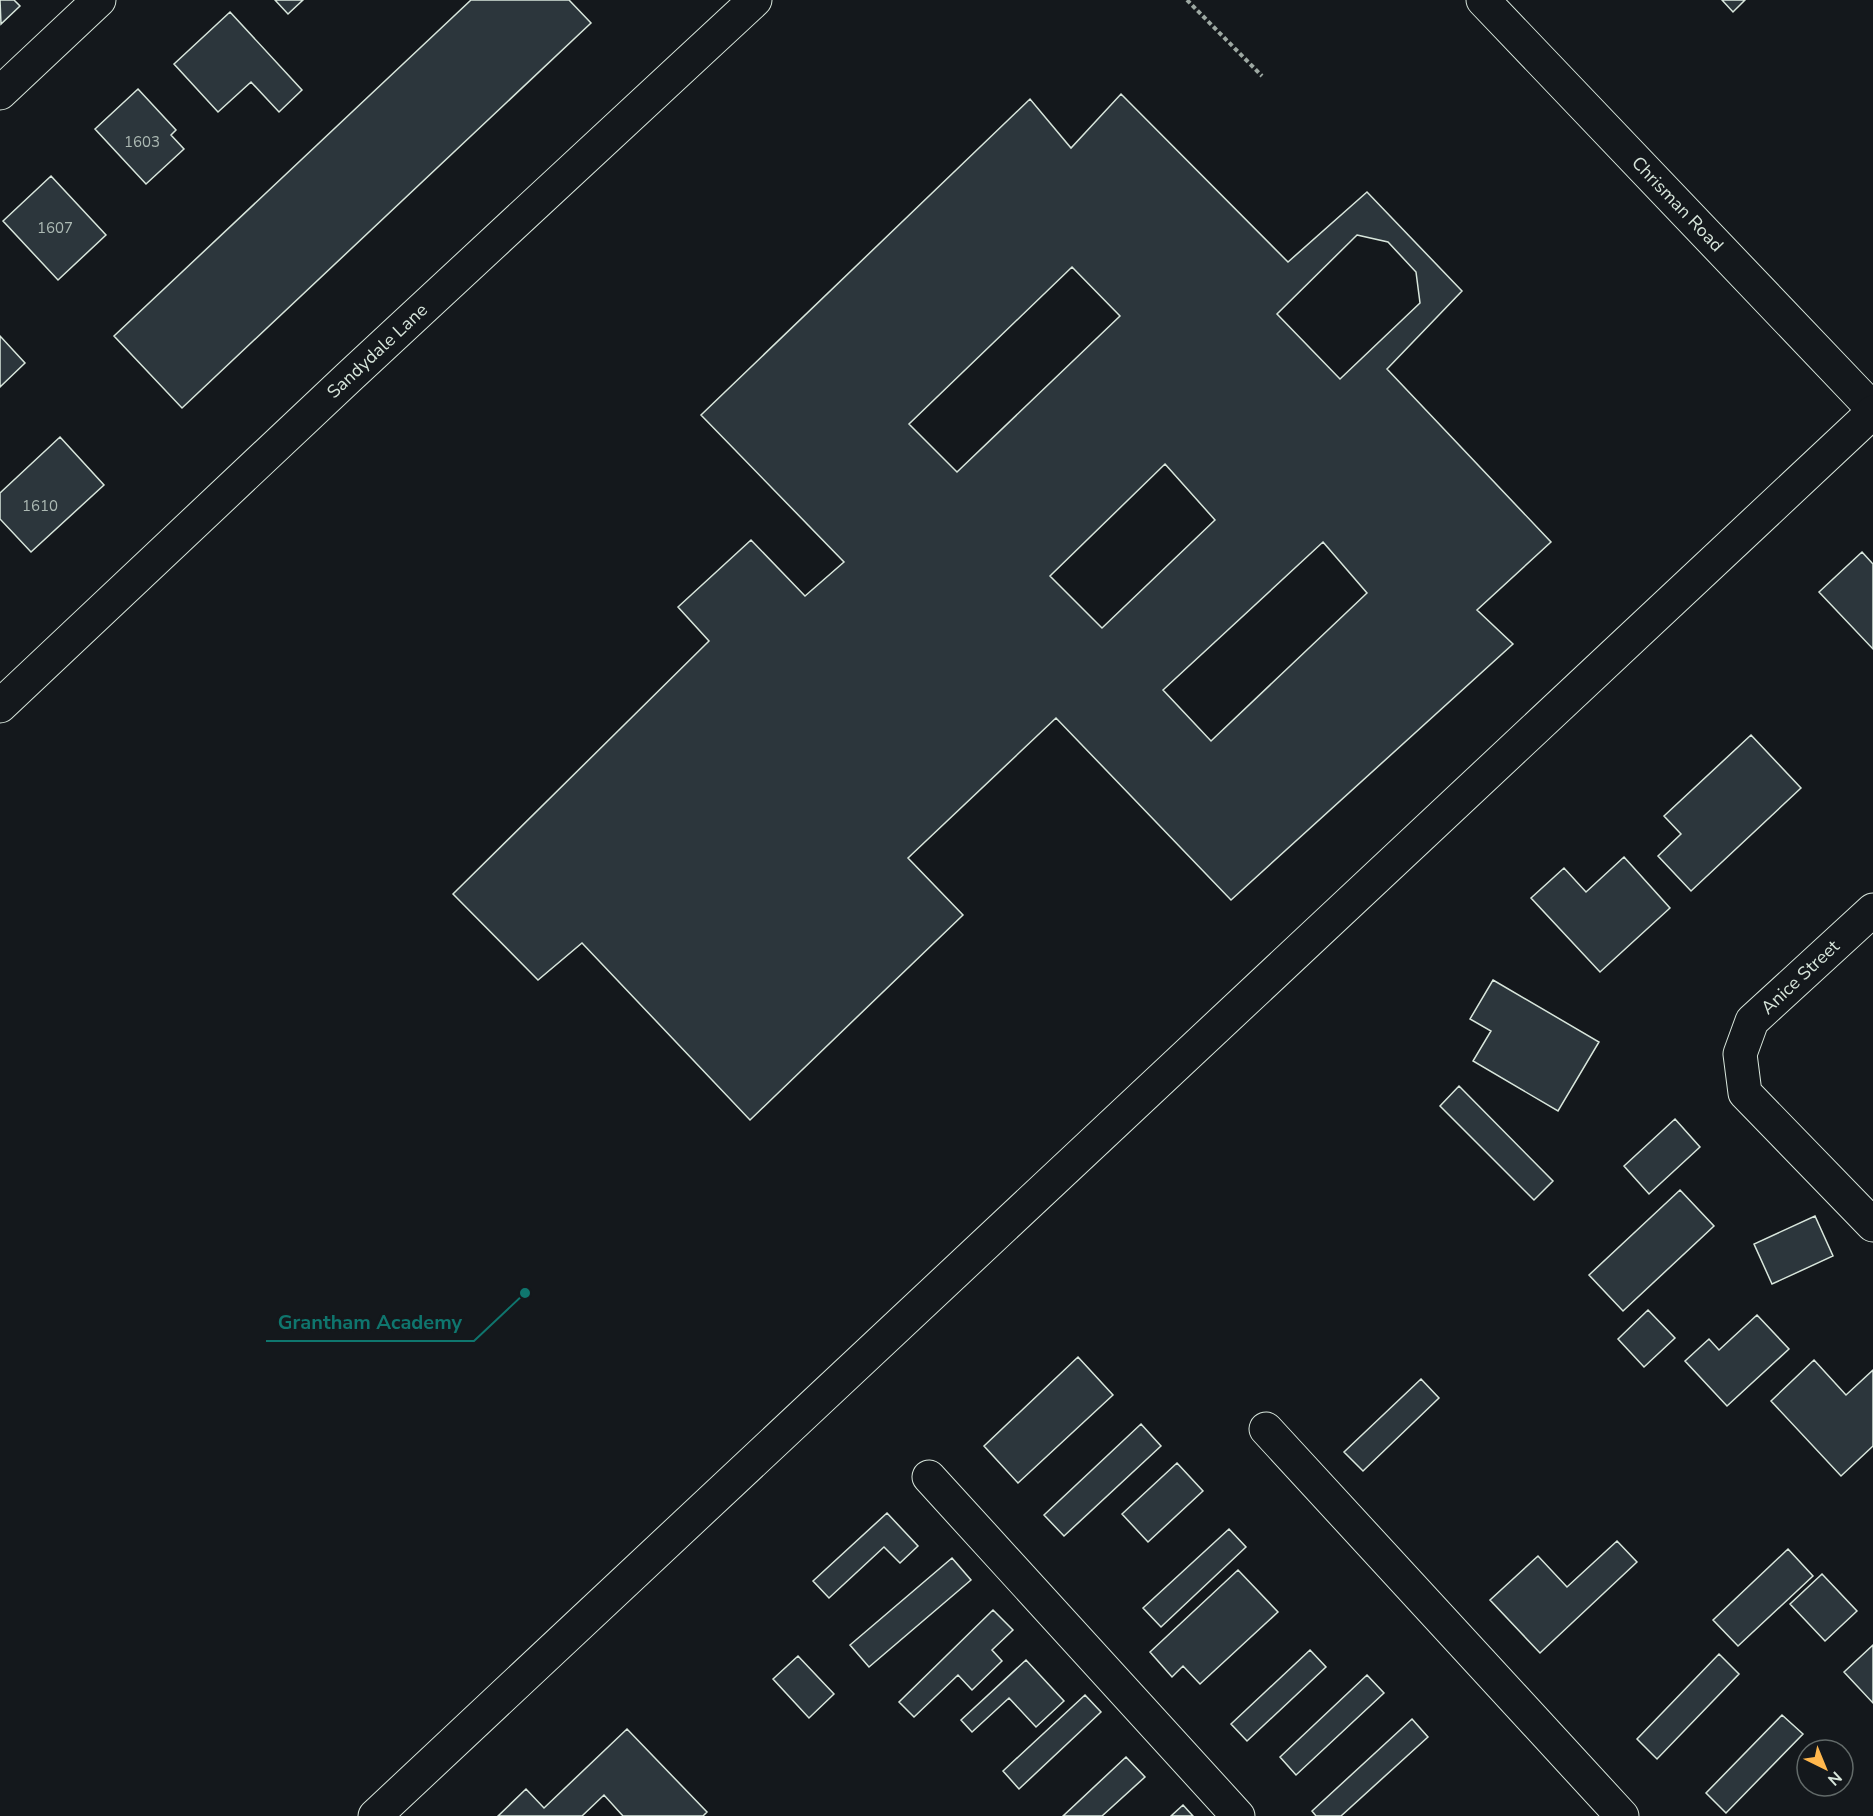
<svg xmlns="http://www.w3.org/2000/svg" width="1873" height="1816" font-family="'Nunito Sans',sans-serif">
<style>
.building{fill:#2c363c;stroke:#d8e6dc;stroke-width:1.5;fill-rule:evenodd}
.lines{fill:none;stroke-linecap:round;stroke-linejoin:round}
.minor-casing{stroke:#d8e6dc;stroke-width:35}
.path{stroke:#9da8a2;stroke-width:4;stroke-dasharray:4.5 3;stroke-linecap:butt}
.minor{stroke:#14181c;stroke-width:33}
.labels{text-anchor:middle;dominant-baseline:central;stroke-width:4.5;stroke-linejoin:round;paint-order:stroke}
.number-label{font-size:15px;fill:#adbab4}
.street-label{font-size:18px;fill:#d8e6dc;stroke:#14181c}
.leader{fill:none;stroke:#0f766e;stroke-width:2}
.callout-dot{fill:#0f766e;stroke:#14181c;stroke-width:2}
.callout-label{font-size:20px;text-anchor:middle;font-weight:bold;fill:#0f766e;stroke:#14181c;stroke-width:4.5;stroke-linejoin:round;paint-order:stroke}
</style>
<rect width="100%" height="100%" fill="#14181c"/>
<path class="building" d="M 0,0 L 14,0 L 20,6 L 1,24 Z
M 275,0 L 303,0 L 288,14 Z
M 471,0 L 569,0 L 591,23 L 182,408 L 114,336 Z
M 1722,0 L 1745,0 L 1733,12 Z
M 230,12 L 302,90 L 279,112 L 251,82 L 218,112 L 174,64 Z
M 138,89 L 176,130 L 171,135 L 184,149 L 146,184 L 95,129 Z
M 1121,94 L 1288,262 L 1367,192 L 1462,291 L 1387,369 L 1551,542 L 1477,610 L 1513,644 L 1231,900 L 1056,718 L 908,858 L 963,915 L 750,1120 L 582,943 L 538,980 L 453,894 L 709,641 L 678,607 L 751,540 L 805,596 L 844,562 L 701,415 L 1030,99 L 1071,148 ZM 1357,235 L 1388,242 L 1416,272 L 1420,303 L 1340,379 L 1277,314 ZM 1072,267 L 1120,316 L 957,472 L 909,424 ZM 1165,464 L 1215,520 L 1102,628 L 1050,576 ZM 1323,542 L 1367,593 L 1211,741 L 1163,690 Z
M 51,176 L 106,235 L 58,280 L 3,221 Z
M 0,336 L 25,363 L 0,387 Z
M 60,437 L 104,485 L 31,552 L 0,519 L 0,493 Z
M 1862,552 L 1873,564 L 1873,649 L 1819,592 Z
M 1751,735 L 1801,788 L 1691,891 L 1658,856 L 1681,834 L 1664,816 Z
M 1624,857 L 1670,908 L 1600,972 L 1531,898 L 1564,868 L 1586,892 Z
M 1493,980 L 1599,1042 L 1558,1111 L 1473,1061 L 1491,1031 L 1470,1019 Z
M 1459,1086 L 1553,1181 L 1534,1200 L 1440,1106 Z
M 1675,1119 L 1700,1147 L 1649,1194 L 1624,1166 Z
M 1680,1190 L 1714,1226 L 1623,1311 L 1589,1275 Z
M 1815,1216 L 1833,1256 L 1772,1284 L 1754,1244 Z
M 1648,1310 L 1675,1338 L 1644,1367 L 1618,1339 Z
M 1757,1315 L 1789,1349 L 1727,1406 L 1685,1361 L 1709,1339 L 1719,1350 Z
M 1078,1357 L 1113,1395 L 1018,1483 L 984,1446 Z
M 1814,1360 L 1846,1395 L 1873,1370 L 1873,1446 L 1841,1476 L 1771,1401 Z
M 1421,1379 L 1439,1398 L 1363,1471 L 1344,1452 Z
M 1141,1424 L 1161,1446 L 1064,1536 L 1044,1515 Z
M 1177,1463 L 1203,1491 L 1148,1542 L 1122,1514 Z
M 887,1513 L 918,1546 L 900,1563 L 884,1547 L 829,1598 L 813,1581 Z
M 1229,1529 L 1246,1547 L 1161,1627 L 1143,1608 Z
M 1617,1541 L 1637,1562 L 1540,1653 L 1490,1600 L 1538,1556 L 1567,1587 Z
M 1788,1549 L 1813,1576 L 1738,1646 L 1713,1620 Z
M 952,1558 L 971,1580 L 869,1667 L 850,1645 Z
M 1238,1570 L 1278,1612 L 1200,1684 L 1183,1666 L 1172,1677 L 1150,1652 Z
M 1822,1574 L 1857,1611 L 1825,1641 L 1790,1604 Z
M 993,1610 L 1013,1630 L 992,1650 L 1002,1661 L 972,1690 L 958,1675 L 914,1717 L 899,1702 Z
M 1873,1645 L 1873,1703 L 1844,1672 Z
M 1310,1650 L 1326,1667 L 1247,1741 L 1231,1724 Z
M 1719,1654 L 1739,1674 L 1657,1759 L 1637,1739 Z
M 798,1656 L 834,1694 L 809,1718 L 773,1679 Z
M 1026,1660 L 1064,1701 L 1036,1727 L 1009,1698 L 972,1732 L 961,1720 Z
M 1367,1675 L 1384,1693 L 1296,1775 L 1280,1757 Z
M 1085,1695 L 1101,1712 L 1019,1789 L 1003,1771 Z
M 1782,1715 L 1803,1734 L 1726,1813 L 1706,1793 Z
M 1412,1719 L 1428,1737 L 1341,1816 L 1316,1816 L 1312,1811 Z
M 627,1729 L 707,1812 L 703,1816 L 623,1816 L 604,1795 L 582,1816 L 498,1816 L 526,1789 L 544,1808 Z
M 1126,1757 L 1145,1777 L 1102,1816 L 1063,1816 Z
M 1183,1805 L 1193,1816 L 1171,1816 Z"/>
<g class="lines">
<g class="minor-casing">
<g id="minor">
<path id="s1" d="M 1483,0 L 1873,409"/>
<path d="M 0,93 L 99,0"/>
<path id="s2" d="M 0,706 L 349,377 L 755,0"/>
<path d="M 1873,910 L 1752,1021 L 1740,1054 L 1745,1093 L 1873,1225"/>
<path d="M 1266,1429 L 1622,1816"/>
<path d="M 929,1477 L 1238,1816"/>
<path d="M 375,1816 L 1873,412"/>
</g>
</g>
<path class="path" d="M 1187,0 L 1262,76"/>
<use href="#minor" class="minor"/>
</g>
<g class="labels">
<g class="number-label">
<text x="142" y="142">1603</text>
<text x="55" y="228">1607</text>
<text x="40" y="506">1610</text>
</g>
<g class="street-label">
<text stroke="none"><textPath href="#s1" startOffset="282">Chrisman Road</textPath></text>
<text stroke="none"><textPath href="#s2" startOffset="518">Sandydale Lane</textPath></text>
<text transform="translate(1800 977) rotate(-43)">Anice Street</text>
</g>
</g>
<path class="leader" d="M525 1293L474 1341H266"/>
<circle class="callout-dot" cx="525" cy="1293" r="6"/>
<g class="callout-label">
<text x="370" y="1329">Grantham Academy</text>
</g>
<g transform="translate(1825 1768) rotate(137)"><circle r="28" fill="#14181c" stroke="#626a69" stroke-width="1.5"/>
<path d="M0-4.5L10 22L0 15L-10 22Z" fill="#ffb74d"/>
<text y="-9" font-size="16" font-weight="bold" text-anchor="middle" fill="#d8e6dc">N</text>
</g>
</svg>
